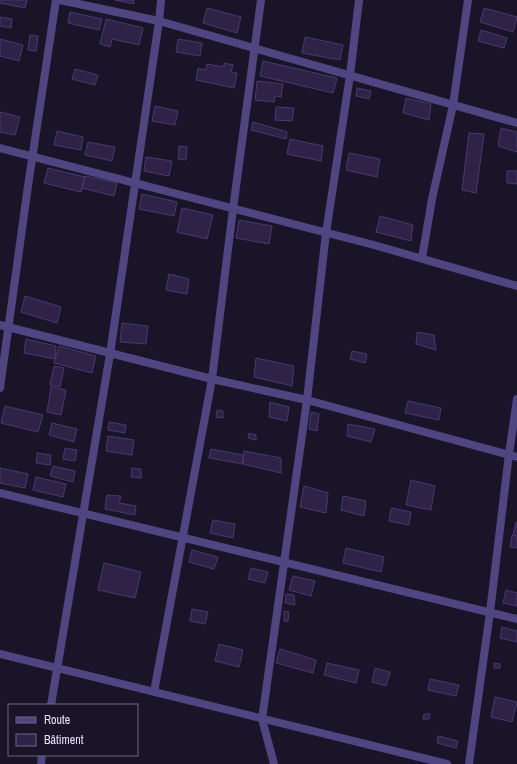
<svg xmlns="http://www.w3.org/2000/svg" width="517" height="764" font-family="'Archivo Narrow',sans-serif">
<style>
.building{fill:#2e2347;stroke:#493870}
.lines{fill:none;stroke-linecap:round;stroke-linejoin:round}
.minor{stroke:#4f4681;stroke-width:8}
</style>
<rect width="100%" height="100%" fill="#1a1429"/>
<path class="building" d="M 0,0 L 27,0 L 25,8 L 0,3 Z
M 115,0 L 134,0 L 134,4 Z
M 207,8 L 241,17 L 237,33 L 203,23 Z
M 484,8 L 517,17 L 513,32 L 480,22 Z
M 70,12 L 102,19 L 99,30 L 68,23 Z
M 0,17 L 12,19 L 11,28 L 0,26 Z
M 106,19 L 143,28 L 139,45 L 112,39 L 110,47 L 100,44 Z
M 481,30 L 507,38 L 504,48 L 478,41 Z
M 30,35 L 38,36 L 36,51 L 28,50 Z
M 305,37 L 343,45 L 340,60 L 302,53 Z
M 0,39 L 23,45 L 19,61 L 0,56 Z
M 178,39 L 202,43 L 200,56 L 176,52 Z
M 263,61 L 337,78 L 333,93 L 260,76 Z
M 224,63 L 233,65 L 231,72 L 237,73 L 234,88 L 196,80 L 198,68 L 206,70 L 207,64 L 224,67 Z
M 75,69 L 98,75 L 95,85 L 72,79 Z
M 257,81 L 283,84 L 281,97 L 275,96 L 274,102 L 255,100 Z
M 357,88 L 371,91 L 369,99 L 356,96 Z
M 406,98 L 431,104 L 429,120 L 403,113 Z
M 155,106 L 178,111 L 175,125 L 152,121 Z
M 276,107 L 294,108 L 292,121 L 275,120 Z
M 0,112 L 20,117 L 15,135 L 0,132 Z
M 253,122 L 287,132 L 286,139 L 251,130 Z
M 501,128 L 517,132 L 517,152 L 498,146 Z
M 57,131 L 83,137 L 81,150 L 54,145 Z
M 469,133 L 484,134 L 476,193 L 462,190 Z
M 290,139 L 323,146 L 321,161 L 287,154 Z
M 88,142 L 115,147 L 112,161 L 85,155 Z
M 179,146 L 187,147 L 186,160 L 178,159 Z
M 349,153 L 380,159 L 377,177 L 346,170 Z
M 146,157 L 172,161 L 169,176 L 144,171 Z
M 48,168 L 85,177 L 81,192 L 44,183 Z
M 507,171 L 517,171 L 517,184 L 507,183 Z
M 85,176 L 117,183 L 114,196 L 82,188 Z
M 142,194 L 177,202 L 174,216 L 139,209 Z
M 182,208 L 213,215 L 207,239 L 177,232 Z
M 380,216 L 413,225 L 411,241 L 376,232 Z
M 239,220 L 272,226 L 269,244 L 236,238 Z
M 169,274 L 189,279 L 187,294 L 166,290 Z
M 25,296 L 61,307 L 57,323 L 21,312 Z
M 122,323 L 148,326 L 146,344 L 120,342 Z
M 417,332 L 434,335 L 436,350 L 416,344 Z
M 26,339 L 56,346 L 55,359 L 24,353 Z
M 59,346 L 96,356 L 92,373 L 54,363 Z
M 352,351 L 367,354 L 365,363 L 350,359 Z
M 256,358 L 294,366 L 292,386 L 254,377 Z
M 54,366 L 64,368 L 60,387 L 50,385 Z
M 51,387 L 66,390 L 61,415 L 47,412 Z
M 408,401 L 441,408 L 439,420 L 405,413 Z
M 270,402 L 289,407 L 287,421 L 269,417 Z
M 5,406 L 43,415 L 38,432 L 1,423 Z
M 217,410 L 223,411 L 223,418 L 216,417 Z
M 311,412 L 319,414 L 317,431 L 309,429 Z
M 109,422 L 126,425 L 125,433 L 108,430 Z
M 52,423 L 77,429 L 74,442 L 49,435 Z
M 348,424 L 375,429 L 371,442 L 347,436 Z
M 249,433 L 256,435 L 256,440 L 248,438 Z
M 108,436 L 134,440 L 132,455 L 106,451 Z
M 65,448 L 77,450 L 75,461 L 63,459 Z
M 211,449 L 243,455 L 243,464 L 209,458 Z
M 244,451 L 281,458 L 281,473 L 243,464 Z
M 37,453 L 51,455 L 50,465 L 36,463 Z
M 53,466 L 75,471 L 73,482 L 50,476 Z
M 0,468 L 28,474 L 25,488 L 0,483 Z
M 132,468 L 141,469 L 141,478 L 131,477 Z
M 36,477 L 66,484 L 63,497 L 33,490 Z
M 411,480 L 435,486 L 431,510 L 406,505 Z
M 304,486 L 328,493 L 326,513 L 300,507 Z
M 107,495 L 121,496 L 119,503 L 136,506 L 135,515 L 105,509 Z
M 343,496 L 366,501 L 364,516 L 341,510 Z
M 391,508 L 411,512 L 409,525 L 389,521 Z
M 213,520 L 235,524 L 233,538 L 210,533 Z
M 516,522 L 517,522 L 517,536 L 513,535 Z
M 512,535 L 517,536 L 517,548 L 510,547 Z
M 346,548 L 384,557 L 381,572 L 343,563 Z
M 192,550 L 218,557 L 214,569 L 189,562 Z
M 104,563 L 141,572 L 135,598 L 98,590 Z
M 251,568 L 268,572 L 265,583 L 248,579 Z
M 293,576 L 315,581 L 311,596 L 289,590 Z
M 506,590 L 517,593 L 517,606 L 503,603 Z
M 286,594 L 294,595 L 295,605 L 285,603 Z
M 192,609 L 208,612 L 205,624 L 190,621 Z
M 284,611 L 289,612 L 288,621 L 284,621 Z
M 502,627 L 517,631 L 517,642 L 500,638 Z
M 219,644 L 243,650 L 239,667 L 215,661 Z
M 280,649 L 316,660 L 313,673 L 276,663 Z
M 327,663 L 359,670 L 356,683 L 324,675 Z
M 494,663 L 500,664 L 500,668 L 494,668 Z
M 375,668 L 390,672 L 386,686 L 372,682 Z
M 430,679 L 459,685 L 456,696 L 428,690 Z
M 495,697 L 517,702 L 512,722 L 491,717 Z
M 424,714 L 430,714 L 429,719 L 423,719 Z
M 438,736 L 458,741 L 456,748 L 437,743 Z"/>
<g class="lines">
<path class="minor" d="M 60,0 L 159,21 L 517,123
M 0,148 L 374,245 L 517,286
M 422,258 L 432,199 L 453,105 L 468,0
M 0,325 L 212,379 L 307,400 L 517,457
M 0,388 L 28,186 L 56,0
M 0,493 L 517,619
M 0,654 L 447,764
M 154,692 L 212,379 L 233,209 L 261,0
M 51,705 L 110,354 L 159,21 L 161,0
M 41,764 L 42,755
M 274,764 L 262,719 L 307,400 L 326,233 L 350,75 L 359,0
M 469,764 L 490,612 L 509,454 L 517,399"/>
</g>
<rect x="8" y="704" width="130" height="52" fill="#1a1429" stroke="#6c667d"/>
<rect x="16" y="717" width="20" height="6" fill="#4f4681" stroke="#6c667d"/>
<text x="44" y="724" font-size="12" fill="#e6e0fb">Route</text>
<rect x="16" y="734" width="20" height="12" fill="#2e2347" stroke="#6c667d"/>
<text x="44" y="744" font-size="12" fill="#e6e0fb">Bâtiment</text>
</svg>
